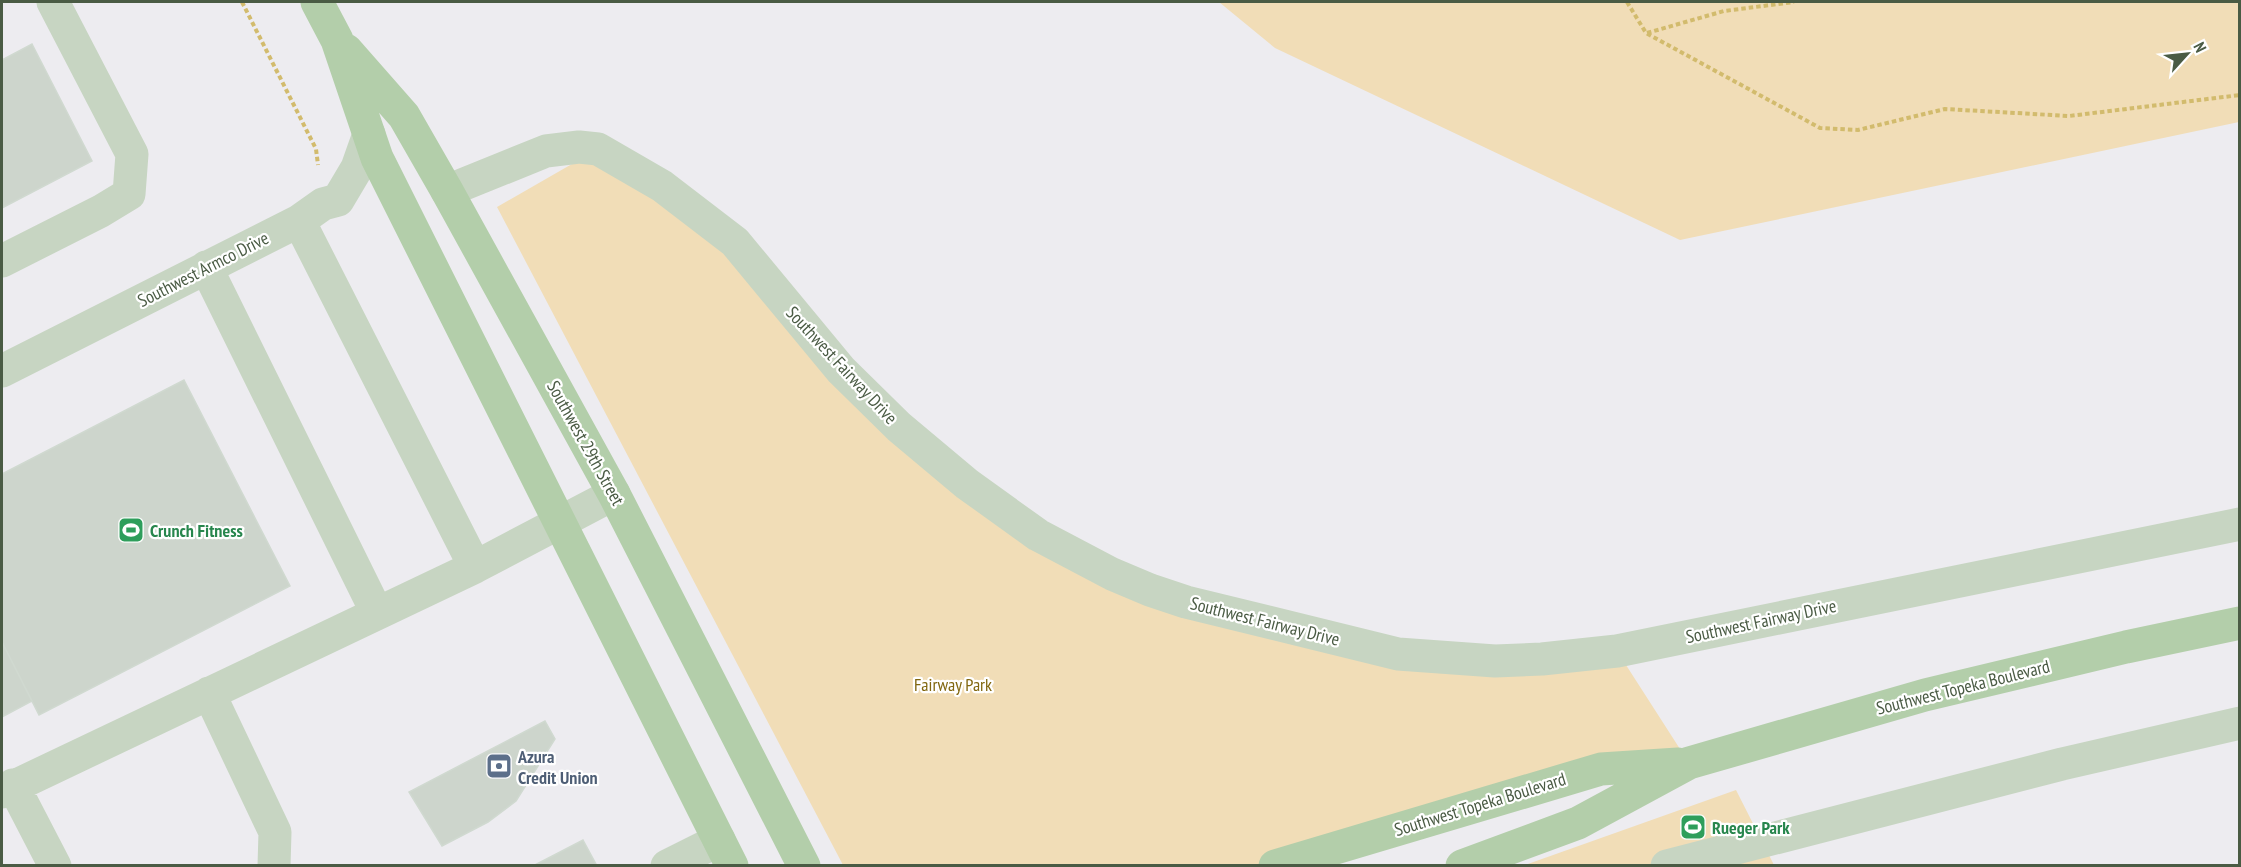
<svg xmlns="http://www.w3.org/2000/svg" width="2241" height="867" font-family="'PT Sans Narrow',sans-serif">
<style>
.green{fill:#f1ddb7}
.building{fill:#cdd5cc;stroke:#d0d9d0;stroke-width:1.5}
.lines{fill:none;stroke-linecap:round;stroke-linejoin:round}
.path{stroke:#d2bb6d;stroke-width:4;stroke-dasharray:4.5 3;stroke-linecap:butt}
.minor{stroke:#c7d5c2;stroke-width:33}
.major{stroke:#b3ceaa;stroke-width:33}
.labels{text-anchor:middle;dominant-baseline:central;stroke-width:4.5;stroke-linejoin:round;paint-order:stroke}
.street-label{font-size:18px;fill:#4a5b44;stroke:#fff}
.leisure-label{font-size:18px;font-weight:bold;fill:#27864d;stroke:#fff;text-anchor:start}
.park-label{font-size:18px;fill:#816710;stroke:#fff}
.service-label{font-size:18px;font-weight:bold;fill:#4e5e75;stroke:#fff;text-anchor:start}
</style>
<rect width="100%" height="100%" fill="#edecf0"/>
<path class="green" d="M 1219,2 L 2239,2 L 2239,122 L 1680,240 L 1275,48 Z
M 598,149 L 735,242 L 899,427 L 1112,574 L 1398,654 L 1617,651 L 1689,763 L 1261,865 L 843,865 L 497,207 Z
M 1736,790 L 1774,865 L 1525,865 Z"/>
<path class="building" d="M 32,44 L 92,161 L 2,208 L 2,60 Z
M 184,380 L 290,586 L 39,715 L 2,642 L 2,474 Z
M 2,642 L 32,701 L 2,717 Z
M 545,721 L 555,739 L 516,801 L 488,822 L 442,846 L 409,792 Z
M 583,840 L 597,866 L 533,866 Z"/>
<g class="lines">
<path class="path" d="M 242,2 L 316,149 L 318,165
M 1627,2 L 1646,33 L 1820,128 L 1858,130 L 1945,109 L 2069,116 L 2240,95
M 1647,33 L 1724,11 L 1794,2"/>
<path class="minor" d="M 447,191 L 546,151 L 579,147 L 598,149 L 662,186 L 735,242 L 841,370 L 899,427 L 967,484 L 1038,535 L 1112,574 L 1150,590 L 1186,602 L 1398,654 L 1495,661 L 1542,659 L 1617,651 L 2240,524
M 299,221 L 475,567
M 2,261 L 101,211 L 129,194 L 132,154 L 53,2
M 206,267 L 377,613
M 2,371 L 299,221 L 323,204 L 338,200 L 357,168 L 369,134
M 209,693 L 275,832 L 274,866
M 13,785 L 55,866
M 2,792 L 475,567 L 614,494
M 667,866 L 719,840
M 1667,866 L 2062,764 L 2240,723"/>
<path class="major" d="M 317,2 L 337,40 L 377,158 L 732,866
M 346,50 L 404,116 L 447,191 L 614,494 L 804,866
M 1275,866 L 1601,769 L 1678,764
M 1462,866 L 1578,823 L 1689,763 L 1925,695 L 2126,647 L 2240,623"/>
</g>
<defs>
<g id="stadium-square" transform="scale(1.35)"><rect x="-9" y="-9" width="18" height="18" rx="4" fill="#2e9e5b" stroke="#fff"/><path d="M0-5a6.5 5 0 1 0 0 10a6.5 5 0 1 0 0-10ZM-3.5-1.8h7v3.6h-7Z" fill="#fff"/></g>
<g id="bank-square" transform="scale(1.35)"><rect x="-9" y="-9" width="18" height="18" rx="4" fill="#5c6f8a" stroke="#fff"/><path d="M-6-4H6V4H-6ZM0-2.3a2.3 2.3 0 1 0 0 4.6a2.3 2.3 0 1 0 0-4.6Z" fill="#fff"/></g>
</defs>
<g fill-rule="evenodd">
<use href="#stadium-square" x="131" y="530"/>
<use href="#bank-square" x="499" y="766"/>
<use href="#stadium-square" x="1693" y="827"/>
</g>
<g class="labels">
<g class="street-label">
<text transform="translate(203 269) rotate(-27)">Southwest Armco Drive</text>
<text transform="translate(842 365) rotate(47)">Southwest Fairway Drive</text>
<text transform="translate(586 443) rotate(61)">Southwest 29th Street</text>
<text transform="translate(1265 621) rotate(14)">Southwest Fairway Drive</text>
<text transform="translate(1761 621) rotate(-12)">Southwest Fairway Drive</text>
<text transform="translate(1963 687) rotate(-14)">Southwest Topeka Boulevard</text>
<text transform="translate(1480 804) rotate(-17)">Southwest Topeka Boulevard</text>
</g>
<g class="leisure-label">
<text x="150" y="530">Crunch Fitness</text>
<text x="1712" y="827">Rueger Park</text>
</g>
<g class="park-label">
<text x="953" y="684">Fairway Park</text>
</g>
<g class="service-label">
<text x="518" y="756">Azura<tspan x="518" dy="21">Credit Union</tspan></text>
</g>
</g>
<rect width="2241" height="867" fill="none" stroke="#4a5b44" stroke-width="6"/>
<g transform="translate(2187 54) rotate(63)" stroke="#ffffff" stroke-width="4.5" paint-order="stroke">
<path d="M0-4.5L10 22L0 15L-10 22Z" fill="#4a5b44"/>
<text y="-9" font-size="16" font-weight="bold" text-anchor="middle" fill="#4a5b44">N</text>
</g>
</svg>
